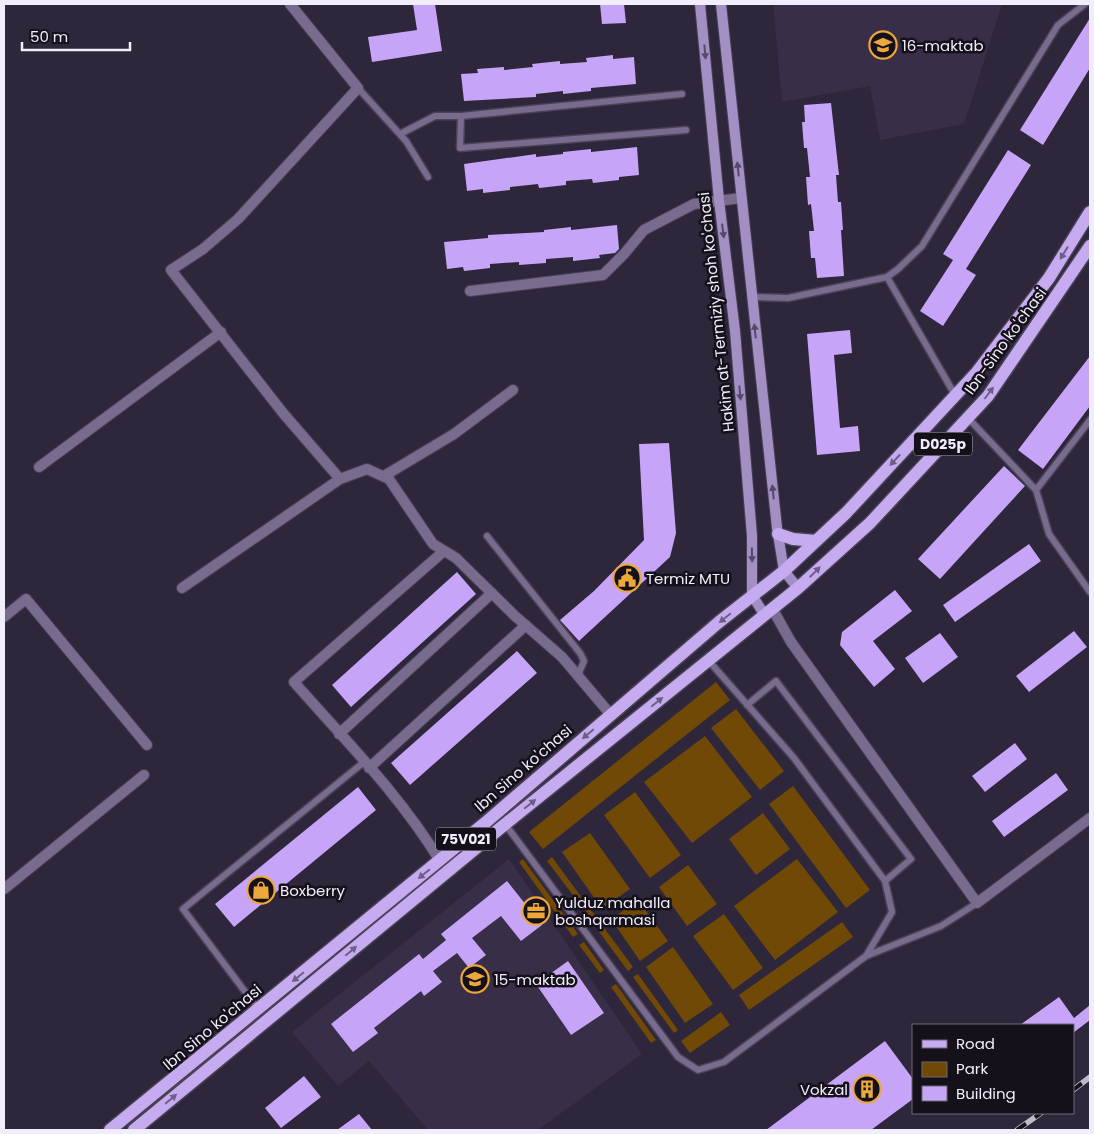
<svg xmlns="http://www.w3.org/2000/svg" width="1094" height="1134" font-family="Poppins,sans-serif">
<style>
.built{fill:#392e48}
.green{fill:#6f4905}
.building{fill:#c6a4f7}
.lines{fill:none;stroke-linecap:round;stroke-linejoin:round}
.lane-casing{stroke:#494256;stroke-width:9}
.street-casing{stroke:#494256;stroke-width:12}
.secondary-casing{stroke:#494256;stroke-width:12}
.primary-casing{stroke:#494256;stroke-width:15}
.lane{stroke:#786b8d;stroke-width:6}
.street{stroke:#786b8d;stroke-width:10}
.secondary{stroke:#a48fc5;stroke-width:10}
.primary{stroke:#c7abf1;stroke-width:12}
.rail-casing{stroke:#bfb9c9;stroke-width:5.5}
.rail{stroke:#15111a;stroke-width:4;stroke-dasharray:11;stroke-linecap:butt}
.oneway{fill:#554a67}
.oneway2{fill:#6e5e86}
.labels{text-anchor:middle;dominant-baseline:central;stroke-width:5;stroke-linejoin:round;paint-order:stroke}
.shield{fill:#15111a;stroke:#b0abb8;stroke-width:1}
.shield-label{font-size:14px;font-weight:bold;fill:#f2edfb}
.poi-label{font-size:15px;fill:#f2edfb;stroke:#15111a;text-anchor:start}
.street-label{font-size:15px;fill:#f2edfb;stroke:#15111a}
</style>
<rect width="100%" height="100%" fill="#2e263b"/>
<path class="built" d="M 773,4 L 1002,4 L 964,124 L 880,140 L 870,86 L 782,102 Z
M 509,859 L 642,1054 L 538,1130 L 428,1130 L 369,1061 L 338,1086 L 292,1032 Z"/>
<path class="green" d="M 716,682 L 730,700 L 543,849 L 529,832 Z
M 736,709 L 784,771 L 760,790 L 711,728 Z
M 705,736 L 752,797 L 692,843 L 644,782 Z
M 793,786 L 870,890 L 846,908 L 769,804 Z
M 635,792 L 681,855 L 650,878 L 604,815 Z
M 763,813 L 790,849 L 756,875 L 729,839 Z
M 590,833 L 630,889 L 602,909 L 562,852 Z
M 552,857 L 596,917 L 592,920 L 547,861 Z
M 523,859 L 578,934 L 573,937 L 519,862 Z
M 797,859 L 838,912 L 775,960 L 734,906 Z
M 688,865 L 717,904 L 687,926 L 659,887 Z
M 638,900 L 668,941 L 640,961 L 611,919 Z
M 724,914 L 763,968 L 733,990 L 693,936 Z
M 842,922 L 853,937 L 749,1010 L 739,995 Z
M 602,925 L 633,967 L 628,971 L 597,929 Z
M 584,942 L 604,970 L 600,973 L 579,945 Z
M 673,947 L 713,1004 L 685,1023 L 646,967 Z
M 638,974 L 678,1030 L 674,1033 L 633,977 Z
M 616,984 L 656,1040 L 651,1043 L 611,987 Z
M 721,1012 L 730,1025 L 690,1053 L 681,1041 Z"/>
<path class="building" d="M 413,4 L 435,4 L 442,51 L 372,62 L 368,37 L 417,30 Z
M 600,4 L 624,4 L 626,23 L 602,24 Z
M 1090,18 L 1090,68 L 1043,145 L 1020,130 Z
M 613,55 L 613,59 L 634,57 L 636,84 L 591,88 L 591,91 L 563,94 L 563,91 L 536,94 L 536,97 L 464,101 L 461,74 L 478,73 L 477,69 L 504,67 L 504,70 L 533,67 L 532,64 L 560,61 L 560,64 L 587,62 L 586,58 Z
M 831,103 L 839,175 L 836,175 L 838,202 L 841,202 L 843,230 L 841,230 L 844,276 L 817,278 L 815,258 L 811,258 L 809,231 L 814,231 L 811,204 L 808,205 L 806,177 L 810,177 L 807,148 L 804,148 L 802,122 L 805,122 L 804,105 Z
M 637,147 L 639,175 L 619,177 L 619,180 L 593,183 L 592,179 L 566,181 L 566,185 L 539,188 L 538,184 L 510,187 L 510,190 L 483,193 L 483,189 L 467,191 L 464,164 L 536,154 L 536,157 L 563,154 L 563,152 L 591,149 L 591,152 Z
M 1008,150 L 1031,165 L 966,269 L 976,275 L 943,326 L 920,311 L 953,260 L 943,254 Z
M 617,225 L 619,249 L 615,253 L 599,255 L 600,258 L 573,261 L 573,257 L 546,259 L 546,263 L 519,265 L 519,262 L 490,264 L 490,268 L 464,271 L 463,267 L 447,269 L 444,242 L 488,238 L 488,235 L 544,232 L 544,230 L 571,227 L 571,230 Z
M 850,330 L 852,353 L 834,355 L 840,428 L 858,426 L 860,451 L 817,455 L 807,334 Z
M 1090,356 L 1090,406 L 1043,469 L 1018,450 Z
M 669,443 L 676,533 L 670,557 L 579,641 L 560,620 L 594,591 L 644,540 L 639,444 Z
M 1004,466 L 1025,486 L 940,579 L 918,559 Z
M 1029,544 L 1041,561 L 955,622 L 943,605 Z
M 457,572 L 476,594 L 351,707 L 332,685 Z
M 895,590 L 912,611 L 873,641 L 895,669 L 874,687 L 840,645 L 842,632 Z
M 1074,631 L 1087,647 L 1029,692 L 1016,676 Z
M 940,633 L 958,657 L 923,683 L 905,658 Z
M 517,651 L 537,673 L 410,785 L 391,763 Z
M 1015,743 L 1027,759 L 985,792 L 972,776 Z
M 1056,773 L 1068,790 L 1004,837 L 992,821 Z
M 358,787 L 376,810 L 234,927 L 215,904 Z
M 507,881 L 542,925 L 521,941 L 501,916 L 472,938 L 486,955 L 469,968 L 457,953 L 433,971 L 442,982 L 424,996 L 421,991 L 374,1028 L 378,1033 L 353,1052 L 331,1024 L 419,954 L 423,959 L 446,940 L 441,934 Z
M 568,961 L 604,1013 L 571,1035 L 536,984 Z
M 1059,997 L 1074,1018 L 1090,1005 L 1090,1020 L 1073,1033 L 1073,1025 L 1020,1025 Z
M 885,1041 L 913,1079 L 913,1099 L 871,1130 L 766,1130 Z
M 304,1076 L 321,1097 L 281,1128 L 265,1108 Z
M 359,1114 L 372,1130 L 337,1130 Z"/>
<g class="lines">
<g class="lane-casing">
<path id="lane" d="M 358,88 L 406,141 L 428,177
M 461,116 L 682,94
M 400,134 L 435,116 L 461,116 L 460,148 L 686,130
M 887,277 L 955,395
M 751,297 L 788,298 L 887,277 L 898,269 L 922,246 L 1058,25 L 1085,4
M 968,418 L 1036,490 L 1049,534 L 1090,592
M 1036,490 L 1090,420
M 487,536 L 580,653 L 584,661 L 578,675
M 708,660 L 794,758 L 885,881 L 911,859 L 776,681 L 747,705
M 505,824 L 678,1057 L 698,1070 L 724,1062 L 866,956 L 892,912 L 885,881
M 866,956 L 941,926 L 977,903
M 258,1009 L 183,909 L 364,762"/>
</g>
<g class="street-casing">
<path id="street" d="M 290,4 L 358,88 L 238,219 L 203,249 L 171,270 L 283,413 L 340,479 L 367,469 L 389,479 L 433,544 L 456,558 L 515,616 L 562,657 L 611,715
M 470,291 L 603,275 L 624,254 L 644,230 L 694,204 L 741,198
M 39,467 L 221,332
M 384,476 L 454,434 L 513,390
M 182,588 L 340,479
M 772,608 L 791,642 L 977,903 L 1090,818
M 4,617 L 26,599 L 147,745
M 339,734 L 492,593
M 369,768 L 526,625
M 440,861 C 400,795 345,740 294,682 L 444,551
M 4,889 L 144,775"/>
</g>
<g class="secondary-casing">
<path id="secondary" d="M 700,4 L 719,200 L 735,331 L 752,536 L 752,595 L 764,614
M 721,4 L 777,528 L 784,571 L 798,588"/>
</g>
<g class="primary-casing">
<path id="primary" d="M 778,534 L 793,539 L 816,541
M 110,1130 L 485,823 L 719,622 L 784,571 L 846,513 L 977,372 L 1049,278 L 1090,212
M 134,1130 L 493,834 L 798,588 L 870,523 L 988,396 L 1090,246"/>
</g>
<use href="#lane" class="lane"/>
<use href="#street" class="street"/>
<use href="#secondary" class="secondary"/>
<use href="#primary" class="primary"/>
<g class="rail-casing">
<path id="rail" d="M 1073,1090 L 1090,1077
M 1017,1130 L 1041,1113"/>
</g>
<use href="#rail" class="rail"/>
</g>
<defs><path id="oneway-solid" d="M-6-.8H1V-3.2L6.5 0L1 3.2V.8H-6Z" transform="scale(1.25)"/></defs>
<g class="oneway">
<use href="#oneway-solid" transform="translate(705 52) rotate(85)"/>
<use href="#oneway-solid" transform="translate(738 169) rotate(-96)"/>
<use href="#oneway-solid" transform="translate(723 231) rotate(83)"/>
<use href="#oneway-solid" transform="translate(755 331) rotate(-96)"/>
<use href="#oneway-solid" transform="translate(740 393) rotate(85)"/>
<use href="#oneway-solid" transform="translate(773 492) rotate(-96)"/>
<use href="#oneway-solid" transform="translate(752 555) rotate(89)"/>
</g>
<g class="oneway2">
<use href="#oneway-solid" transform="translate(1064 253) rotate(122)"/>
<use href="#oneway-solid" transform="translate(989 393) rotate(-53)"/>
<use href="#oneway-solid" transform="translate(895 460) rotate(133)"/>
<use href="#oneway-solid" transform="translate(815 572) rotate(-45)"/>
<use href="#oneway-solid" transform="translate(725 618) rotate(141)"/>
<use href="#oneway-solid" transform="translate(657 702) rotate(-39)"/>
<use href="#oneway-solid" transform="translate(588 734) rotate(140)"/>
<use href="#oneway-solid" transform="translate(530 804) rotate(-39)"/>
<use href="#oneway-solid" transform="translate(424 874) rotate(141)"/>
<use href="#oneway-solid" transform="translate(351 951) rotate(-40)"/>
<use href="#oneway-solid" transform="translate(298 977) rotate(141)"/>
<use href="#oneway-solid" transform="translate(171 1099) rotate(-40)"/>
</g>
<defs>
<g id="school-ring" transform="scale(1.4375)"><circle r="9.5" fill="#15111a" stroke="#eda83b" stroke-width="1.5"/><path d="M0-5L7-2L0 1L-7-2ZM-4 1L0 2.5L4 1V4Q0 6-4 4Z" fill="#eda83b"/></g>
<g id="civic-ring" transform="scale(1.4375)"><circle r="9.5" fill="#15111a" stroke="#eda83b" stroke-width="1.5"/><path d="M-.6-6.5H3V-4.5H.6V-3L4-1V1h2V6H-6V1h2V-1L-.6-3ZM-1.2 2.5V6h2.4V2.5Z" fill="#eda83b"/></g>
<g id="shop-ring" transform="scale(1.4375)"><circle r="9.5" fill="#15111a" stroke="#eda83b" stroke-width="1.5"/><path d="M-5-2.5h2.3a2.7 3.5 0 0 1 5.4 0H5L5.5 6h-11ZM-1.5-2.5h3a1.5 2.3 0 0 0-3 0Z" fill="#eda83b"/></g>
<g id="office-ring" transform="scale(1.4375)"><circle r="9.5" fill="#15111a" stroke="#eda83b" stroke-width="1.5"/><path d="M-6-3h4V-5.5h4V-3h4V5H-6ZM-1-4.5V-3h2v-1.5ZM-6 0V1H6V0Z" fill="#eda83b"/></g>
<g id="building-ring" transform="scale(1.4375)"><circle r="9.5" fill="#15111a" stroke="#eda83b" stroke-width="1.5"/><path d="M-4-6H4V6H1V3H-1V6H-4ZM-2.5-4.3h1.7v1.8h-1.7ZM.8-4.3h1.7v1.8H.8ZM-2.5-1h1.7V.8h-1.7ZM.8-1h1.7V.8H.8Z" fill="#eda83b"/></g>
</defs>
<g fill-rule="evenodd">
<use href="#school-ring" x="883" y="45"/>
<use href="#civic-ring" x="627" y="578"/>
<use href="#shop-ring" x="261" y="890"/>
<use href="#office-ring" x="536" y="911"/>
<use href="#school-ring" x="475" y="979"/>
<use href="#building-ring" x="867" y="1089"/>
</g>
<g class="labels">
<g class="shield">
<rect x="914" y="432.5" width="58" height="23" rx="4"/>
<rect x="436" y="827.5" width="60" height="23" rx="4"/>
</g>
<g class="shield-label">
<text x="943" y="444">D025p</text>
<text x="466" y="839">75V021</text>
</g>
<g class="poi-label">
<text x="902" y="45">16-maktab</text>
<text x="646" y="578">Termiz MTU</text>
<text x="280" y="890">Boxberry</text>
<text x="555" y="902">Yulduz mahalla<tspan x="555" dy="17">boshqarmasi</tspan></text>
<text x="494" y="979">15-maktab</text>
<text x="848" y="1089" text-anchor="end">Vokzal</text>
</g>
<g class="street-label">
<text transform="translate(716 312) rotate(-96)">Hakim at-Termiziy shoh ko'chasi</text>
<text transform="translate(1005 341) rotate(-54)">Ibn-Sino ko'chasi</text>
<text transform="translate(523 768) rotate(-41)">Ibn Sino ko'chasi</text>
<text transform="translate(212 1027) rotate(-40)">Ibn Sino ko'chasi</text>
</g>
</g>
<rect width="1094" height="1134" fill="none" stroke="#f2edfb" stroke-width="10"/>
<rect x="912" y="1024" width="162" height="90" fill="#15111a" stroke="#6d6974"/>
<rect x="922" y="1040" width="25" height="8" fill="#c7abf1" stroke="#6d6974"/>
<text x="956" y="1049" font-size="15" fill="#f2edfb">Road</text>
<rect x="922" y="1062" width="25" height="15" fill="#6f4905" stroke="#6d6974"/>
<text x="956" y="1074" font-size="15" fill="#f2edfb">Park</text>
<rect x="922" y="1086" width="25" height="15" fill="#c6a4f7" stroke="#6d6974"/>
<text x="956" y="1099" font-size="15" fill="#f2edfb">Building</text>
<path d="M22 42v8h108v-8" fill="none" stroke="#f2edfb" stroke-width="2.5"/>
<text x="30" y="42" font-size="15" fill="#f2edfb" stroke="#15111a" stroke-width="4" paint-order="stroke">50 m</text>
</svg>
